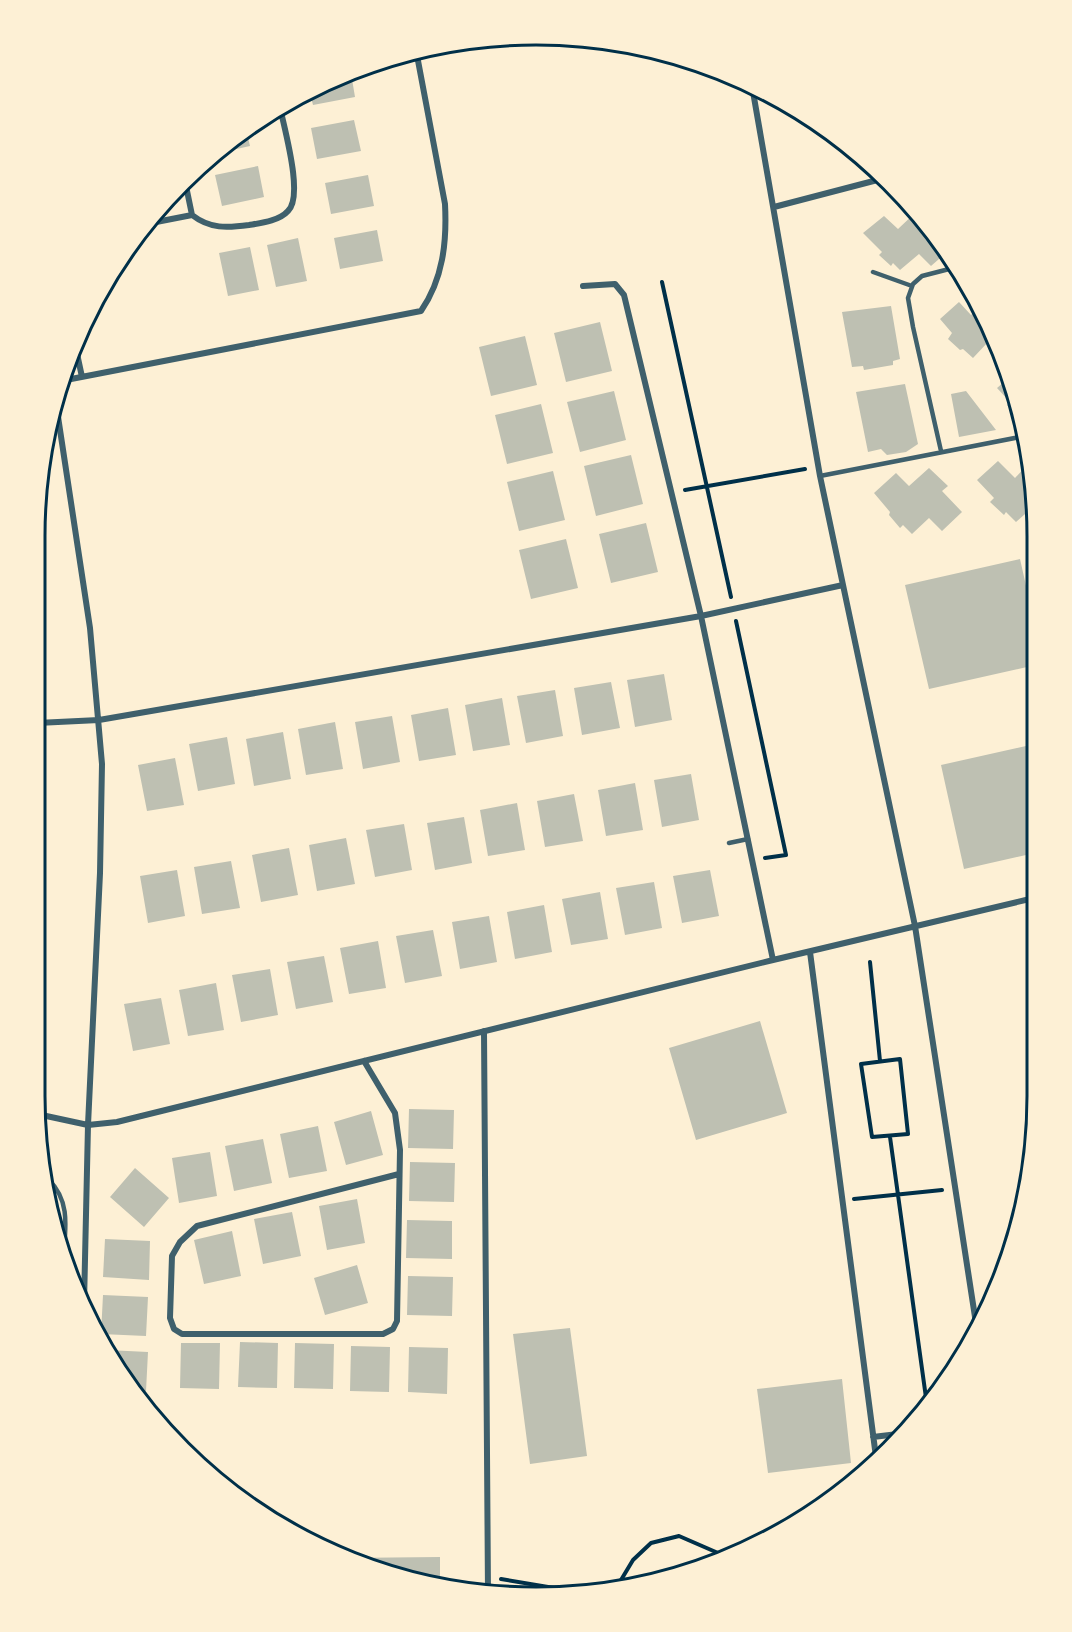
<svg xmlns="http://www.w3.org/2000/svg" width="1072" height="1632" font-family="'Space Grotesk',sans-serif">
<style>
.building{fill:#bec0b2}
.lines{fill:none;stroke-linecap:round;stroke-linejoin:round}
.path{stroke:#003049;stroke-width:4}
.service{stroke:#3f606c;stroke-width:4.5}
.minor{stroke:#3f606c;stroke-width:6}
.rim{fill:none;stroke:#003049;stroke-width:3}
</style>
<rect width="100%" height="100%" fill="#fdf0d5"/>
<path class="building" d="M 351,73 L 355,97 L 313,105 L 309,89 Z
M 354,120 L 361,151 L 317,159 L 311,128 Z
M 246,129 L 250,146 L 214,154 L 231,138 Z
M 258,166 L 264,197 L 222,206 L 215,175 Z
M 368,175 L 374,206 L 331,214 L 325,183 Z
M 916,212 L 933,230 L 947,252 L 931,266 L 919,254 L 900,270 L 893,263 L 891,266 L 879,255 L 882,252 L 863,233 L 884,216 L 898,229 Z
M 377,230 L 383,261 L 340,269 L 334,238 Z
M 298,238 L 307,281 L 276,287 L 267,245 Z
M 250,247 L 259,290 L 228,296 L 219,253 Z
M 959,302 L 971,315 L 981,306 L 986,315 L 999,350 L 989,341 L 973,358 L 963,349 L 960,350 L 948,339 L 952,333 L 940,319 Z
M 891,306 L 900,359 L 893,361 L 893,365 L 864,370 L 863,366 L 852,367 L 842,312 Z
M 600,322 L 612,371 L 566,382 L 554,333 Z
M 525,336 L 537,385 L 491,396 L 479,347 Z
M 1010,377 L 1020,407 L 1022,416 L 1019,419 L 1007,405 L 1010,402 L 997,388 Z
M 905,384 L 918,444 L 906,452 L 887,455 L 881,449 L 868,452 L 856,392 Z
M 614,391 L 626,440 L 580,452 L 567,402 Z
M 966,391 L 996,430 L 959,437 L 951,394 Z
M 541,404 L 553,453 L 507,464 L 495,415 Z
M 631,455 L 643,504 L 596,516 L 584,466 Z
M 998,461 L 1015,478 L 1030,462 L 1036,511 L 1033,507 L 1016,522 L 1006,512 L 1004,515 L 990,502 L 994,498 L 977,480 Z
M 929,468 L 948,486 L 942,491 L 962,512 L 942,531 L 929,518 L 912,534 L 903,525 L 900,528 L 889,515 L 890,512 L 874,493 L 896,473 L 909,486 Z
M 553,471 L 565,520 L 519,531 L 507,482 Z
M 646,523 L 658,572 L 611,583 L 599,534 Z
M 566,539 L 578,588 L 531,599 L 519,550 Z
M 1020,559 L 1036,630 L 1036,665 L 929,689 L 905,585 Z
M 664,674 L 672,720 L 635,727 L 627,680 Z
M 611,682 L 620,728 L 582,735 L 574,688 Z
M 555,690 L 563,736 L 526,743 L 517,696 Z
M 502,698 L 510,745 L 473,751 L 465,705 Z
M 448,708 L 456,755 L 419,761 L 411,715 Z
M 392,716 L 400,762 L 363,769 L 355,722 Z
M 335,722 L 343,769 L 306,775 L 298,729 Z
M 283,732 L 291,779 L 254,786 L 246,739 Z
M 227,737 L 235,784 L 198,791 L 189,744 Z
M 1035,744 L 1035,853 L 964,869 L 941,765 Z
M 175,758 L 184,805 L 147,811 L 138,765 Z
M 691,774 L 699,820 L 662,827 L 654,780 Z
M 635,783 L 643,830 L 606,836 L 598,790 Z
M 574,794 L 583,841 L 545,847 L 537,801 Z
M 517,803 L 525,850 L 488,856 L 480,810 Z
M 464,817 L 472,863 L 435,870 L 427,823 Z
M 404,824 L 412,870 L 375,877 L 366,830 Z
M 346,838 L 355,884 L 317,891 L 309,845 Z
M 289,848 L 298,895 L 261,902 L 252,855 Z
M 231,861 L 240,908 L 202,914 L 194,867 Z
M 177,870 L 185,916 L 148,923 L 140,876 Z
M 710,870 L 719,916 L 682,923 L 673,876 Z
M 654,882 L 662,928 L 625,935 L 616,888 Z
M 600,892 L 608,939 L 571,945 L 562,899 Z
M 544,905 L 552,952 L 515,959 L 507,912 Z
M 489,916 L 497,962 L 460,969 L 452,922 Z
M 433,930 L 442,976 L 405,983 L 396,936 Z
M 378,941 L 386,988 L 349,994 L 340,948 Z
M 324,956 L 333,1002 L 296,1009 L 287,962 Z
M 270,969 L 278,1015 L 241,1022 L 232,975 Z
M 216,983 L 224,1030 L 188,1036 L 179,990 Z
M 161,998 L 170,1044 L 133,1051 L 124,1004 Z
M 760,1021 L 787,1113 L 696,1140 L 669,1048 Z
M 409,1109 L 454,1110 L 453,1149 L 408,1148 Z
M 371,1111 L 383,1155 L 346,1165 L 334,1122 Z
M 318,1126 L 327,1171 L 289,1178 L 280,1134 Z
M 263,1139 L 272,1183 L 234,1191 L 225,1146 Z
M 210,1152 L 217,1196 L 179,1203 L 172,1158 Z
M 410,1162 L 455,1163 L 454,1202 L 409,1201 Z
M 135,1168 L 169,1198 L 144,1227 L 110,1197 Z
M 357,1199 L 365,1243 L 327,1250 L 319,1206 Z
M 292,1212 L 301,1256 L 263,1264 L 254,1219 Z
M 407,1220 L 452,1221 L 452,1259 L 406,1258 Z
M 232,1231 L 241,1276 L 204,1284 L 194,1240 Z
M 105,1239 L 150,1241 L 149,1280 L 103,1277 Z
M 357,1265 L 368,1303 L 325,1315 L 314,1278 Z
M 408,1276 L 453,1277 L 452,1316 L 407,1315 Z
M 103,1295 L 148,1297 L 146,1336 L 101,1334 Z
M 570,1328 L 587,1456 L 530,1464 L 513,1334 Z
M 240,1342 L 278,1343 L 277,1388 L 238,1387 Z
M 181,1343 L 220,1343 L 219,1389 L 180,1388 Z
M 295,1343 L 334,1344 L 333,1389 L 294,1388 Z
M 351,1346 L 390,1347 L 389,1392 L 350,1391 Z
M 409,1347 L 448,1348 L 447,1394 L 408,1392 Z
M 107,1350 L 148,1352 L 146,1391 L 134,1390 L 119,1375 Z
M 842,1379 L 851,1463 L 768,1473 L 757,1389 Z
M 440,1557 L 440,1582 L 343,1558 Z"/>
<g class="lines">
<path class="path" d="M 662,282 L 731,597
M 685,490 L 805,469
M 736,621 L 786,855 L 765,858
M 870,962 L 880,1061
M 900,1059 L 908,1134 L 872,1137 L 861,1064 Z
M 890,1137 L 927,1405
M 854,1199 L 942,1190
M 501,1579 L 566,1590
M 618,1585 L 633,1560 L 651,1543 L 679,1536 L 725,1556"/>
<path class="service" d="M 873,272 L 912,286
M 941,451 L 913,327 L 908,298 L 913,284 L 922,276 L 957,267
M 820,476 L 1025,436
M 729,843 L 748,839
M 48,1179 C 72,1202 65,1231 63,1261"/>
<path class="minor" d="M 752,86 L 820,476 L 915,926 L 977,1330
M 185,181 L 192,215 C 210,229 227,228 249,225 C 261,223 279,221 288,211 C 304,196 284,128 280,107
M 774,207 L 885,178
M 146,224 L 192,215
M 583,286 L 615,284 L 624,295 L 701,616 L 773,960
M 76,349 L 82,377
M 66,380 L 421,311 C 443,279 447,242 445,204 L 416,50
M 57,410 L 90,628 L 102,764 L 100,873 L 88,1125 L 84,1304
M 37,723 L 99,720 L 701,616 L 843,585
M 810,952 L 876,1457
M 484,1031 L 488,1593
M 364,1061 L 395,1113 L 400,1150 L 397,1321 L 393,1329 L 383,1334 L 182,1334 L 174,1329 L 170,1318 L 172,1256 L 180,1242 L 197,1226 L 399,1174
M 37,1114 L 88,1125 L 117,1122 L 773,960 L 1034,898
M 975,1313 L 988,1312
M 873,1437 L 906,1433"/>
</g>
<path d="M0 0H1072V1632H0ZM536 45H536A491 491 0 0 1 1027 536V1096A491 491 0 0 1 536 1587H536A491 491 0 0 1 45 1096V536A491 491 0 0 1 536 45Z" fill="#fdf0d5" fill-rule="evenodd"/>
<path class="rim" d="M536 45H536A491 491 0 0 1 1027 536V1096A491 491 0 0 1 536 1587H536A491 491 0 0 1 45 1096V536A491 491 0 0 1 536 45Z"/>
</svg>
